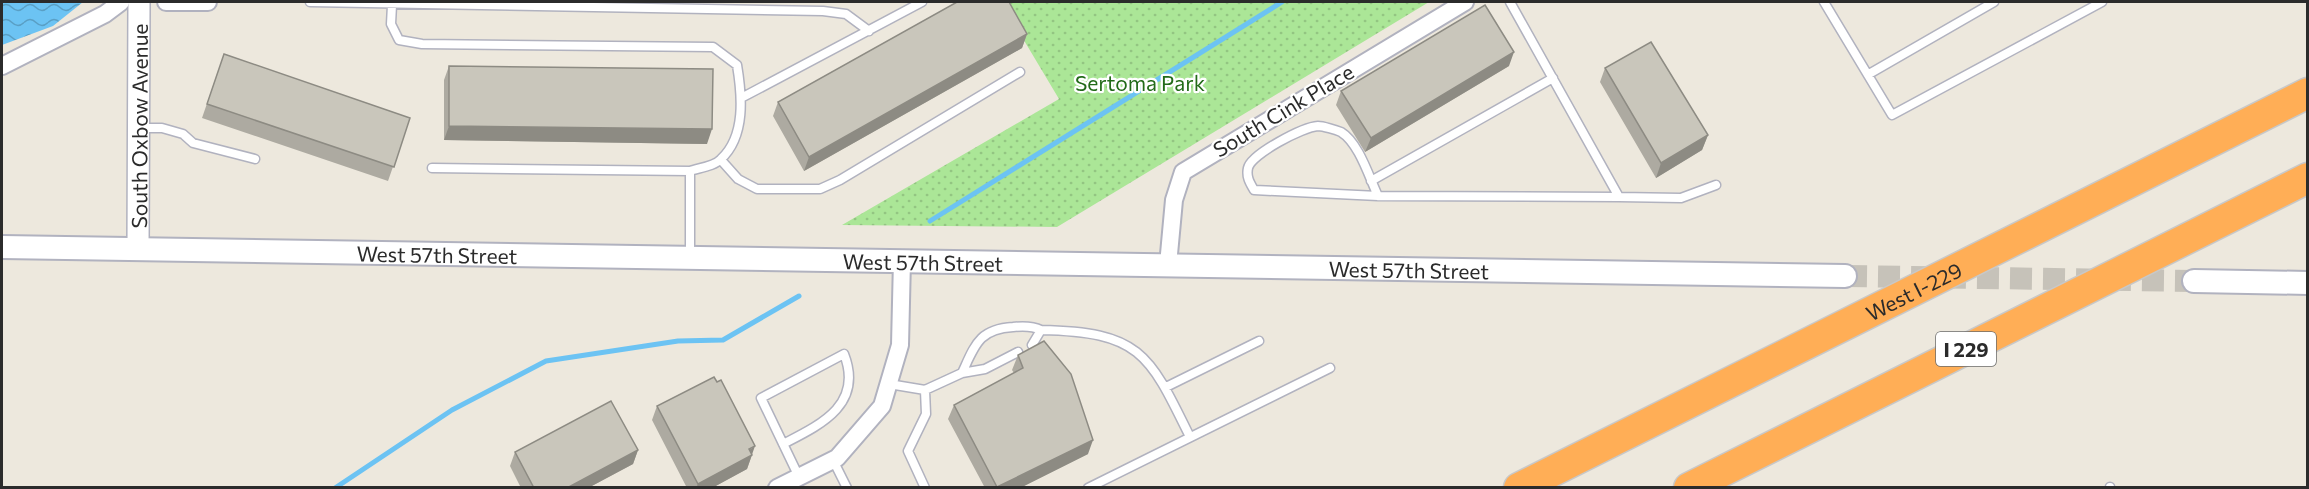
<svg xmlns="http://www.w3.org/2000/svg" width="2309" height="489" font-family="Commissioner,sans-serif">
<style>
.grass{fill:url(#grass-dots)}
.water{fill:url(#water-waves)}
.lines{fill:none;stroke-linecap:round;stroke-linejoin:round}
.stream{stroke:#6cc3f3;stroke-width:5}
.secondary-tunnel{stroke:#c6c2b9;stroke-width:22;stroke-dasharray:22 11;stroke-linecap:butt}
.service-casing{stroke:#b1b2bf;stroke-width:11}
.minor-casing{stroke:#b1b2bf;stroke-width:20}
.tertiary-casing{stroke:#b1b2bf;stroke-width:24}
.secondary-casing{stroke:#b1b2bf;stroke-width:26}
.motorway-casing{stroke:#c8c8c8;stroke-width:33}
.service{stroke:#fff;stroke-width:8}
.minor{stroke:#fff;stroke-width:16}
.tertiary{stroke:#fff;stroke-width:21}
.secondary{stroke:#fff;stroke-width:22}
.motorway{stroke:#ffae56;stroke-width:30}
.wall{fill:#adaaa1}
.shaded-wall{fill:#8d8b83}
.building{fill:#c9c6bb;stroke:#8d8b83;stroke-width:1.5}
.labels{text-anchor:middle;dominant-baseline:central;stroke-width:4.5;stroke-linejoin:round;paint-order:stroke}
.shield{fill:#fff;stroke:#6b6b6b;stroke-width:1.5}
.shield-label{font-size:20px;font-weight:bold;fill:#2b2b2b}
.park-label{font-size:21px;fill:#226b18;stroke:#fff}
.street-label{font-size:21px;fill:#2b2b2b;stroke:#fff}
</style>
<defs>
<pattern id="grass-dots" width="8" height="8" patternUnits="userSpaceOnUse" patternTransform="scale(1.5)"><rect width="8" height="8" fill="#abe697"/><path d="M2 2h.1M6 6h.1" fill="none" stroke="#93c582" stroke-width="1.8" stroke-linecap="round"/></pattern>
<pattern id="water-waves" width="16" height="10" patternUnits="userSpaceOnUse" patternTransform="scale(1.5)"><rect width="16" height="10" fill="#6cc3f3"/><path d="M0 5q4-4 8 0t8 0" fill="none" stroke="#599fc5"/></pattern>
</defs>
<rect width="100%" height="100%" fill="#ede8dd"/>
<path class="grass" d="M 1001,2 L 1429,2 L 1057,227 L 842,225 L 1059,99 Z"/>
<path class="water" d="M 2,2 L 83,2 L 53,26 L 2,45 Z"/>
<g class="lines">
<path class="stream" d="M 930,221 L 1282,2
M 335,488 L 452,410 L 546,361 L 678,341 L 723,340 L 799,296"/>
<path class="secondary-tunnel" d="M 1845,276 L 2194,281"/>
<g class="service-casing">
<path id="service" d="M 310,2 L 823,11 L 846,14 L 869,31
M 1824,2 L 1892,115 L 2102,2
M 392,5 L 391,24 L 399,40 L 422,44 L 713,47 L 737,65 C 742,95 746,136 721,159 C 715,166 699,168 690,171 L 432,168
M 1869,74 L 1994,2
M 743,97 L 922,2
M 139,128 L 162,128 L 183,134 L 193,143 L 255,159
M 721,160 L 738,179 L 757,189 L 820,189 L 840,180 L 1020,72
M 1371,181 L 1553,78
M 1378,196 C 1369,177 1359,143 1341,132 C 1336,130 1323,126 1318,126 C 1303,127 1251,154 1248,168 C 1246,177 1250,183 1254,190 L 1378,196 L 1619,197 L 1510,2
M 1619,197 L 1681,198 L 1716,185
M 690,257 L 690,171
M 1041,330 C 1140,332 1149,353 1190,437
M 1018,352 L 985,369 L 962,373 C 975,345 979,329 1013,327 C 1022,326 1033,326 1041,330 L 1032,345
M 889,384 L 925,390 L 926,414 L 908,451 L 925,488
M 1166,387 L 1259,341
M 925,390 L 962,373
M 783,444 C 820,425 864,405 844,354 L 761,398 L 799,477
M 833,460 L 847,488
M 1088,488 L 1330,368
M 2110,488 L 2110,487"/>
</g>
<g class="minor-casing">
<path id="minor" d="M 166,2 L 208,2
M 2,66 L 105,14 L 121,2
M 1168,265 L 1174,200 L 1183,172 L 1465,2
M 777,488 L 837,458 L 882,406 L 900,345 L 902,260"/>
</g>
<g class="tertiary-casing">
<g id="tertiary">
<path id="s1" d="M 138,249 L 139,2"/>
</g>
</g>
<g class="secondary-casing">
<g id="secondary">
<path id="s2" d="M 2,247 L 1845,276"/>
<path d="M 2194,281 L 2308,283"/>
</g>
</g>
<g class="motorway-casing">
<g id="motorway">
<path id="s3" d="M 1519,488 L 2308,93"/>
<path d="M 1689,488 L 2308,178"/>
</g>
</g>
<use href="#service" class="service"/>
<use href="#minor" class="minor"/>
<use href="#tertiary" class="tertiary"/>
<use href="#secondary" class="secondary"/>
<use href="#motorway" class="motorway"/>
</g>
<path class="wall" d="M 1027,34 L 1022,48 L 804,171 L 773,116 L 778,102 Z
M 224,54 L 410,118 L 388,181 L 202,118 Z
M 449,66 L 707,144 L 444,140 L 444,80 Z
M 1509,66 L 1365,152 L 1336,105 L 1341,91 Z
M 1605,68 L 1708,135 L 1702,150 L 1656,178 L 1600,82 Z
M 1018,355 L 1088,454 L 1020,488 L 985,488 L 948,419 L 954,405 L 1014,373 L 1012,370 Z
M 657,406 L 752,455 L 747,469 L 712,488 L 687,488 L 652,420 Z
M 638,450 L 633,464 L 588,488 L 521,488 L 510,466 L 515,452 Z"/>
<path class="shaded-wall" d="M 1027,34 L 1022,48 L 804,171 L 809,157 Z
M 1514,52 L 1509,66 L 1365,152 L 1371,138 Z
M 449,126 L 712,129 L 707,144 L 444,140 Z
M 1708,135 L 1702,150 L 1656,178 L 1661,163 Z
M 1093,440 L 1088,454 L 1020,488 L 997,487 Z
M 755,446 L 747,469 L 712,488 L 696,488 L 698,484 Z
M 638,450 L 633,464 L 588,488 L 567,488 Z"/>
<path class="building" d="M 957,2 L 1009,2 L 1027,34 L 809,157 L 778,102 Z
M 1485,5 L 1514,52 L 1371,138 L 1341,91 Z
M 1651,42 L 1708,135 L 1661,163 L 1605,68 Z
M 224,54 L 410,118 L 394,167 L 207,104 Z
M 449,66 L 713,69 L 712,129 L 449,126 Z
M 1044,341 L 1071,374 L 1093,440 L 997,487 L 954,405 L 1023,368 L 1018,355 Z
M 714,377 L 717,382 L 721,380 L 755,446 L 749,449 L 752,455 L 698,484 L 657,406 Z
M 611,401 L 638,450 L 567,488 L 534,488 L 515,452 Z"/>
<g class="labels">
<rect class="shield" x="1936" y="332" width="60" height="34" rx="4.5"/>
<g class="shield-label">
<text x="1966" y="349">I 229</text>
</g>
<g class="park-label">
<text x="1140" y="82">Sertoma Park</text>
</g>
<g class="street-label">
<text transform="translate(1283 110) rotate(-31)">South Cink Place</text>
<text stroke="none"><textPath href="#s1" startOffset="123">South Oxbow Avenue</textPath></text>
<text stroke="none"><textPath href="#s2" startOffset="435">West 57th Street</textPath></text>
<text stroke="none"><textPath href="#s2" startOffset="921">West 57th Street</textPath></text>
<text stroke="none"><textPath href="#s2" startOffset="1407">West 57th Street</textPath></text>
<text stroke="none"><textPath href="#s3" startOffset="441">West I-229</textPath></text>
</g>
</g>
<rect width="2309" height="489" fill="none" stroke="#2b2b2b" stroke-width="6"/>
</svg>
